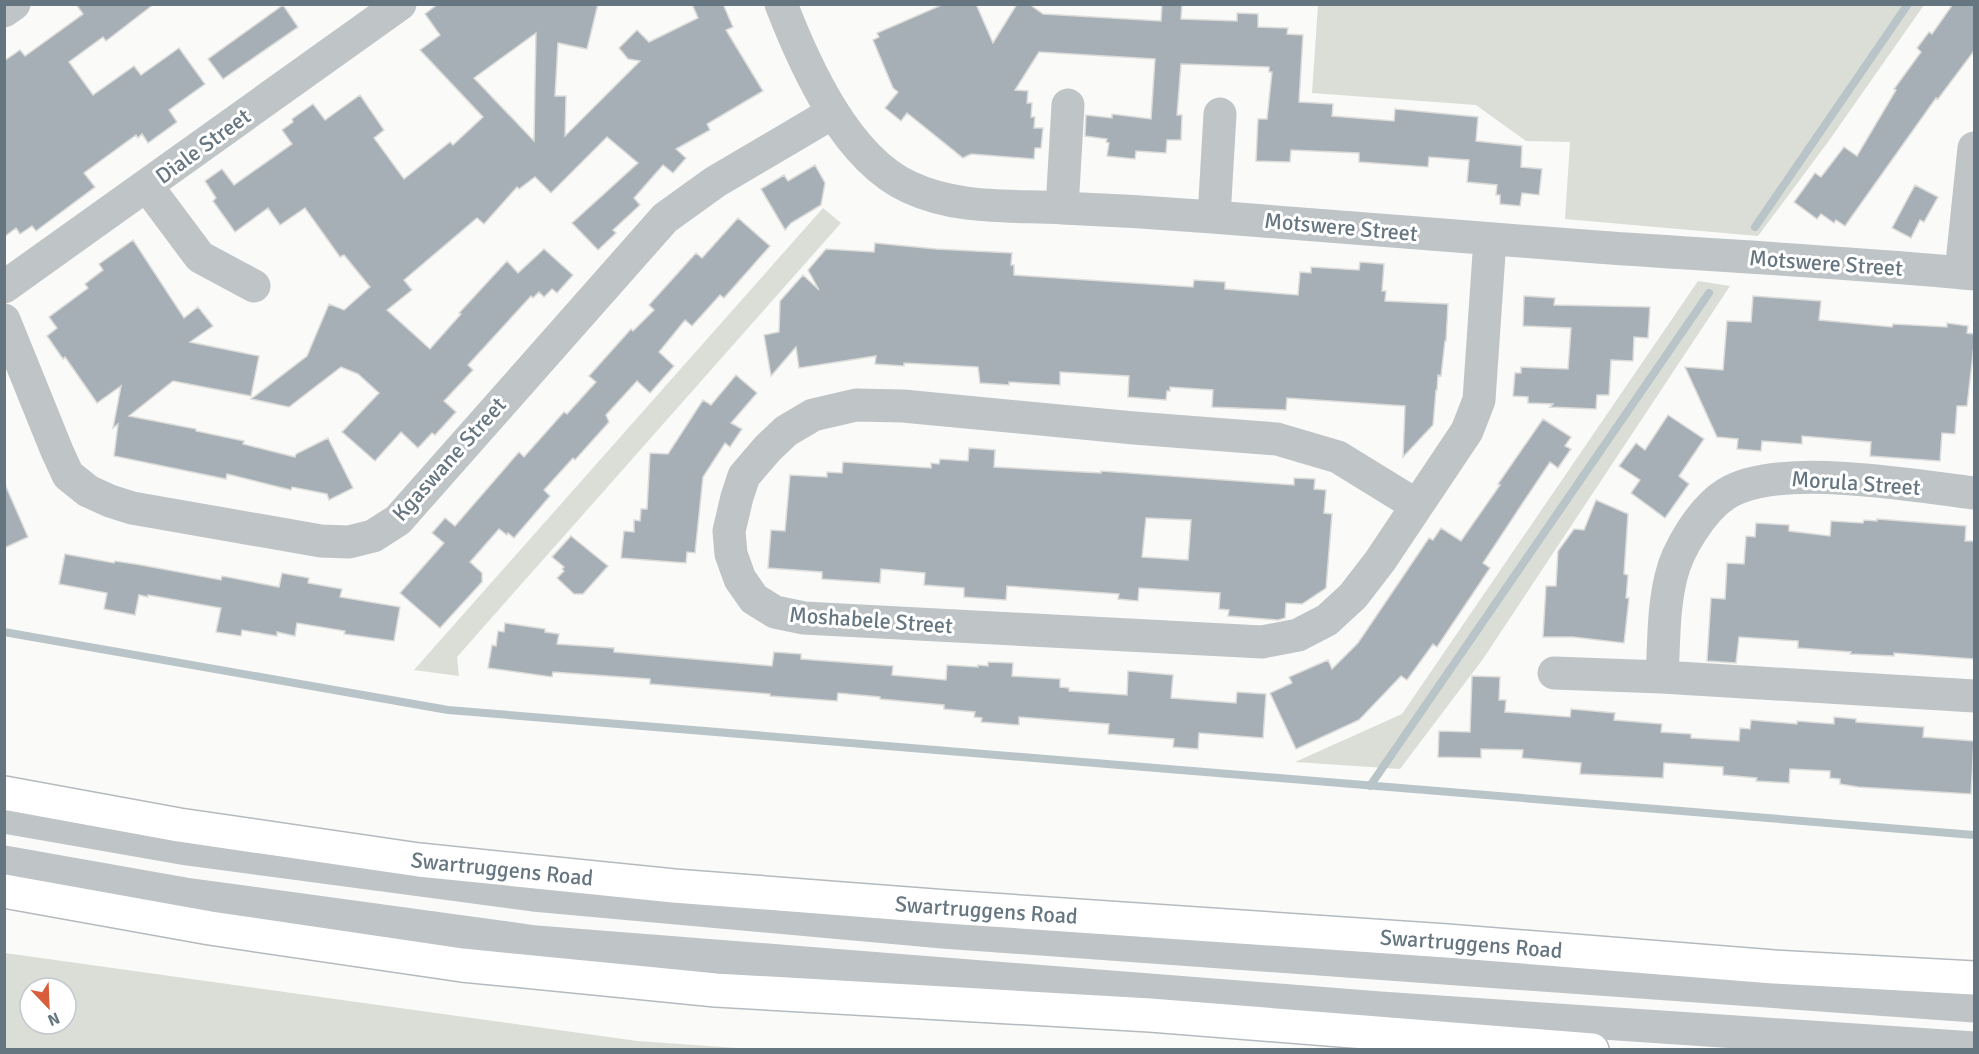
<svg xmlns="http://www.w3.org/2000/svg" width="1979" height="1054" font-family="Signika,sans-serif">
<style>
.green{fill:#daded7;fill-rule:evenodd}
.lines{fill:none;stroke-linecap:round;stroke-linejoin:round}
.stream{stroke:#b8c4c7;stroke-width:8}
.building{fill:#a6afb5;stroke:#dcdcda;stroke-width:1.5;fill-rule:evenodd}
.major-casing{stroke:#b5babe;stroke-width:36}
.minor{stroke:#bfc4c7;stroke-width:33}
.major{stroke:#fff;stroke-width:33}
.labels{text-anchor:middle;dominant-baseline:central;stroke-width:6;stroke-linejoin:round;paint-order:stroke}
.street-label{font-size:22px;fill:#667681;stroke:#fff}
</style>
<rect width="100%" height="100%" fill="#fafaf8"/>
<path class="green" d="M 1318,5 L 1318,4 L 1924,5 L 1828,142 L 1758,236 L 1565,219 L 1570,142 L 1526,141 L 1476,105 L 1312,93 Z
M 823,208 L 841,223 L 457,657 L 459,676 L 414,670 Z
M 1698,281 L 1730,286 L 1483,659 L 1400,769 L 1295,762 L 1402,714 Z
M 5,953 L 637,1041 L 751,1049 L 5,1049 ZM 30,988 L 66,988 L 66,1024 L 30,1024 Z"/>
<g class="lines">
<path class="stream" d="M 1755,227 L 1908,4
M 4,632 L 448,710 L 1974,835
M 1370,786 L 1709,293"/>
</g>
<path class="building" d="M 76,4 L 154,4 L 106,41 L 103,37 L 69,62 L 93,95 L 134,66 L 141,75 L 179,48 L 205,84 L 169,110 L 177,122 L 148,143 L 142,134 L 138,138 L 136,135 L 84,173 L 95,187 L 36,231 L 32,226 L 20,234 L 16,228 L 4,237 L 4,61 L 20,50 L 25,56 L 83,14 Z
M 438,4 L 598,4 L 587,49 L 558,43 L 555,96 L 566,96 L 565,136 L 640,61 L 628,59 L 619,48 L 637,30 L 649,42 L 698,18 L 692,4 L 723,4 L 733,27 L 726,30 L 763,91 L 707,124 L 710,130 L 676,149 L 686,158 L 673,173 L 663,165 L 634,198 L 640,205 L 613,230 L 616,233 L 598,250 L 572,223 L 638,163 L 607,137 L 551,193 L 535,177 L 519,189 L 517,187 L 484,224 L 477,218 L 404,280 L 412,290 L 387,310 L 430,349 L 461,314 L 459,313 L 507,261 L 518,273 L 544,249 L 573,275 L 557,293 L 552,289 L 544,297 L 539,292 L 533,298 L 531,296 L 468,365 L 473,370 L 444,401 L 456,412 L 435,435 L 432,433 L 418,448 L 401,432 L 375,461 L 342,432 L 379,393 L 358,374 L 341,367 L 289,407 L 251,399 L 307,356 L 329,304 L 344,310 L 370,287 L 344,255 L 340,257 L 305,208 L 280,225 L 268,208 L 235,232 L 213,201 L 216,198 L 205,181 L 222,169 L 234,185 L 292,144 L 282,130 L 293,122 L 292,119 L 313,104 L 325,120 L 360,95 L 384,130 L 374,138 L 404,179 L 450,142 L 453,145 L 483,117 L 420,50 L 440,35 L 425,14 ZM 536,33 L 535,82 L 534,141 L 474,78 Z
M 944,4 L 976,4 L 993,43 L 1017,4 L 1029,4 L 1043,14 L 1161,21 L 1162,4 L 1182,4 L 1181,19 L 1237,21 L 1237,13 L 1258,14 L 1258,27 L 1288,28 L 1287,34 L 1303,35 L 1299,102 L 1333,104 L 1332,116 L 1394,121 L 1395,109 L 1478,117 L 1476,141 L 1522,146 L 1521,167 L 1542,169 L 1539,195 L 1522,193 L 1520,206 L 1500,204 L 1500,195 L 1496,195 L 1497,185 L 1467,182 L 1469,160 L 1429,157 L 1428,167 L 1359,162 L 1359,153 L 1291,150 L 1290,162 L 1256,161 L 1258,119 L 1267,119 L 1272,72 L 1269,72 L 1269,67 L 1181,64 L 1177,115 L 1182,115 L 1181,140 L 1167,140 L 1166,153 L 1136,151 L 1135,159 L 1107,156 L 1109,143 L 1106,142 L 1107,139 L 1085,136 L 1086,115 L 1112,118 L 1112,114 L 1151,119 L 1155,59 L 1039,52 L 1015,90 L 1028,91 L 1027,103 L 1032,103 L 1031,117 L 1035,117 L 1034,128 L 1043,128 L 1041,148 L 1035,148 L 1034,159 L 971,154 L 963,158 L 907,113 L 901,121 L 885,108 L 898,92 L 893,88 L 873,40 L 879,37 L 877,33 Z
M 1953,4 L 1974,4 L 1974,51 L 1938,99 L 1936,98 L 1845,226 L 1836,220 L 1834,223 L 1821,214 L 1817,219 L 1794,202 L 1815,173 L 1821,177 L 1844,147 L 1857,156 L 1896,90 L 1894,89 L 1921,52 L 1917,48 L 1929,32 L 1932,34 Z
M 283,5 L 298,27 L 223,79 L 208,59 Z
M 815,165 L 825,183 L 821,205 L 791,223 L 785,230 L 761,189 L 784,175 L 788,181 Z
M 1915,185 L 1938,197 L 1924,222 L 1920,220 L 1911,238 L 1892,228 Z
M 738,218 L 770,246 L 724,298 L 720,295 L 692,326 L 685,320 L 659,352 L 674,366 L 650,393 L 637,381 L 606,415 L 609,422 L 575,460 L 573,458 L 544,490 L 550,496 L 514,538 L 508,533 L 507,535 L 499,529 L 470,562 L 482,573 L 482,582 L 440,628 L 400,593 L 444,543 L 432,533 L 445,518 L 455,526 L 519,452 L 524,457 L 564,412 L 567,414 L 596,382 L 589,376 L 631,329 L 633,331 L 654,310 L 649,305 L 696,253 L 702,258 Z
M 133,240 L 184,318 L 198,307 L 213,326 L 190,342 L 259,356 L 251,396 L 173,381 L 129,416 L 196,429 L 196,431 L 244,441 L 243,444 L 295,457 L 296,454 L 328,438 L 353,488 L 329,500 L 327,494 L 292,487 L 291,490 L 227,474 L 226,479 L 114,456 L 118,424 L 113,428 L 121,386 L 97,403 L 65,357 L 63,359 L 47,336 L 57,328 L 49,317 L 88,288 L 85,284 L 103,270 L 99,264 Z
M 875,243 L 936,249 L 1012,253 L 1011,265 L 1014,265 L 1014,275 L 1193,287 L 1194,280 L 1225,282 L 1225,289 L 1298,295 L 1300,272 L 1311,273 L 1311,267 L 1359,270 L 1360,262 L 1384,264 L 1382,291 L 1386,291 L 1385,301 L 1448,304 L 1446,341 L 1445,341 L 1441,376 L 1438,375 L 1437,390 L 1436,390 L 1433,425 L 1403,457 L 1405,406 L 1287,398 L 1286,410 L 1212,407 L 1213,390 L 1170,387 L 1170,391 L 1167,391 L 1166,400 L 1128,397 L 1129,376 L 1060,372 L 1060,385 L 1009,382 L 1009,385 L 980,383 L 978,367 L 904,363 L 904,366 L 875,364 L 876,356 L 799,368 L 796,347 L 771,376 L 764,335 L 779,332 L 780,301 L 803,275 L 819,290 L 808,270 L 826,249 L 874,252 Z
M 1524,296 L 1555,298 L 1554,305 L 1650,307 L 1648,338 L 1634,337 L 1633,361 L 1611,360 L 1609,395 L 1597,395 L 1596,409 L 1550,407 L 1553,404 L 1528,403 L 1528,397 L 1513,396 L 1515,373 L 1521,373 L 1521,367 L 1568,369 L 1571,328 L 1523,326 Z
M 1753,296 L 1821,301 L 1819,320 L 1892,327 L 1893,324 L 1947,327 L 1947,323 L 1968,326 L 1967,333 L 1974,334 L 1974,345 L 1967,406 L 1957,406 L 1955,434 L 1942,433 L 1940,461 L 1870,456 L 1871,442 L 1802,436 L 1802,444 L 1762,441 L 1761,451 L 1737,449 L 1738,439 L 1717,437 L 1685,367 L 1723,370 L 1727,321 L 1751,322 Z
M 736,375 L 757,393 L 731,423 L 742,429 L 730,447 L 725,443 L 703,477 L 695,553 L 687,552 L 686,563 L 621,558 L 624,531 L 634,532 L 634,520 L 640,521 L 641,509 L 647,509 L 650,453 L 668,454 L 703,400 L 711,405 Z
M 1668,415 L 1704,439 L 1679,476 L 1689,484 L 1665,518 L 1631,493 L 1640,480 L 1619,466 L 1636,443 L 1645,450 Z
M 1543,419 L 1571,437 L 1565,446 L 1571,449 L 1558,468 L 1550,462 L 1524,501 L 1483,563 L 1490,568 L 1437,647 L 1433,644 L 1407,680 L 1401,676 L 1359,720 L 1296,749 L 1270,693 L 1292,683 L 1289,677 L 1328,660 L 1332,669 L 1358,643 L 1429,538 L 1433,540 L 1441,528 L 1461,541 L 1500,485 L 1498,484 Z
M 969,448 L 995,450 L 994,467 L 1083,472 L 1101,473 L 1101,471 L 1294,485 L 1294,478 L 1315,479 L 1314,489 L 1326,490 L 1324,513 L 1332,514 L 1326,588 L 1302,604 L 1286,603 L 1285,618 L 1278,620 L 1228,616 L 1229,610 L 1219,609 L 1220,593 L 1139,588 L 1138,601 L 1118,599 L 1119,594 L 1007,586 L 1006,600 L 964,597 L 964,588 L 924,585 L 925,573 L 881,569 L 880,583 L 822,579 L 822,572 L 768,568 L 771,530 L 785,531 L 790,475 L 827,477 L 827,472 L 842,473 L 843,462 L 931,468 L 931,463 L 939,464 L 940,459 L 968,461 ZM 1146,518 L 1191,520 L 1188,560 L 1142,557 Z
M 4,482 L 28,537 L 4,548 Z
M 1596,500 L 1628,514 L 1624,574 L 1628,575 L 1626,598 L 1629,598 L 1624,643 L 1573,637 L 1543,637 L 1546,586 L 1556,586 L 1558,551 L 1574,529 L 1584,530 Z
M 1877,519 L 1966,526 L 1965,541 L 1974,541 L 1974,659 L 1894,653 L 1894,656 L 1850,654 L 1851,652 L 1798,648 L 1798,641 L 1739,637 L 1736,663 L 1707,661 L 1711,598 L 1725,599 L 1727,563 L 1744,564 L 1746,536 L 1755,537 L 1756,523 L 1789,525 L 1789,531 L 1830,536 L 1831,521 L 1863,523 L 1864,520 L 1877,521 Z
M 571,536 L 608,566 L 583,594 L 574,594 L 557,578 L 564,571 L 562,569 L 564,567 L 552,557 Z
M 65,554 L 114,563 L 115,561 L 141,565 L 221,580 L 222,576 L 279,587 L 282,573 L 309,578 L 308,583 L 342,589 L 340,597 L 400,607 L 394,641 L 344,634 L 345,631 L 297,623 L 295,636 L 277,632 L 277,636 L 242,630 L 241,636 L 216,632 L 221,608 L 148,595 L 148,597 L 139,595 L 135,615 L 104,609 L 107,593 L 59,584 Z
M 505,623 L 545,629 L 545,632 L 559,634 L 557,644 L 614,648 L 614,652 L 772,666 L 774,652 L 801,654 L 801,659 L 893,666 L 892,675 L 902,676 L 946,680 L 947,665 L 978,667 L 978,665 L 988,666 L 988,662 L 1013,663 L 1012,676 L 1060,679 L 1060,687 L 1069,688 L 1069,691 L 1127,695 L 1128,671 L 1173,675 L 1171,698 L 1236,703 L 1237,692 L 1266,694 L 1263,738 L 1199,733 L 1198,749 L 1173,747 L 1174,739 L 1108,734 L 1109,724 L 1019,717 L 1019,725 L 981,722 L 982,718 L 974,717 L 975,712 L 944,709 L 944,705 L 880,699 L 880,697 L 838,693 L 837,701 L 770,696 L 770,694 L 650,684 L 650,679 L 553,672 L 552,677 L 488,668 L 492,645 L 496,646 L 498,631 L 504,632 Z
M 1472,676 L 1500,677 L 1499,700 L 1506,700 L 1505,712 L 1570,717 L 1571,709 L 1615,713 L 1614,720 L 1662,724 L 1661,732 L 1691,734 L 1691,738 L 1739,741 L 1740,728 L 1750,729 L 1751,720 L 1797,724 L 1797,721 L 1834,724 L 1834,717 L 1856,719 L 1856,722 L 1924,727 L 1923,737 L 1974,741 L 1971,794 L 1858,787 L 1840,784 L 1840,779 L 1830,778 L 1830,771 L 1790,769 L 1789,783 L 1756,781 L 1757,778 L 1723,775 L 1723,767 L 1664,763 L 1663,778 L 1580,774 L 1581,763 L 1522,758 L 1523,750 L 1481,749 L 1481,758 L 1438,757 L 1439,731 L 1470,732 Z"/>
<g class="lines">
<g class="major-casing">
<g id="major">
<path id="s1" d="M 4,793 L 179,825 L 419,860 L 674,886 L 947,907 L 1447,941 L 1774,967 L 1974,978"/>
<path d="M 4,891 L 210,928 L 462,965 L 716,990 L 1150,1015 L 1592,1050"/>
</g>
</g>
<path class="minor" d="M 781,4 C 805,66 846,158 909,187 C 958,210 1011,205 1063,208 C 1113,210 1163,213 1213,217 C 1341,226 1469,238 1597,247 C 1723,256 1849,262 1974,274
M 4,11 L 14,4
M 147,186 L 200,257 L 254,286
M 1062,208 L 1068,105
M 1214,217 L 1220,114
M 1961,273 L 1974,148
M 4,287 L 400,4
M 4,320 L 57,451 L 68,475 L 88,491 L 110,501 L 132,508 L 321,541 L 349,542 L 373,536 L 398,520 L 665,218 L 715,182 L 832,113
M 1416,505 L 1338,457 L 1277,439 L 1134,428 L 903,406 L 856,405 L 813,415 L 786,431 L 768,448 L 744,476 L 737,497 L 729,531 L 731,554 L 740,579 L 754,599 L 775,612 L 804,618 L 1262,642 L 1298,635 L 1327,620 L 1353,596 L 1380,561 L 1467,431 L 1479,400 L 1490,239
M 1554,673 L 1662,677 L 1974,696
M 1662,677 C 1664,644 1663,609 1671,577 C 1677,550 1702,509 1726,494 C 1777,461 1914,486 1974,493
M 4,817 L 187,849 L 533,895 L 943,932 L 1974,1006
M 4,862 L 185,894 L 536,942 L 1380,1008 L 1974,1048"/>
<use href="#major" class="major"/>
</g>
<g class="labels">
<g class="street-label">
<text transform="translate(203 146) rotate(-36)">Diale Street</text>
<text transform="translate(1341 227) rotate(5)">Motswere Street</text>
<text transform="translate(1826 263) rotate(4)">Motswere Street</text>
<text transform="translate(449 459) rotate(-48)">Kgaswane Street</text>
<text transform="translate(1856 483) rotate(4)">Morula Street</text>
<text transform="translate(871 620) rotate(4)">Moshabele Street</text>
<text stroke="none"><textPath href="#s1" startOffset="504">Swartruggens Road</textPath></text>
<text stroke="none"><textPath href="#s1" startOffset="990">Swartruggens Road</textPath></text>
<text stroke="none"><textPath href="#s1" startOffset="1476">Swartruggens Road</textPath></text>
</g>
</g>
<rect width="1979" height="1054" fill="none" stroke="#667681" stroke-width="12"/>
<g transform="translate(48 1006) rotate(157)"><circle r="28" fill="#ffffff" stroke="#c2c8cd" stroke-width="1.5"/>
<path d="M0-4.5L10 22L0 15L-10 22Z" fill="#d85d3a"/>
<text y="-9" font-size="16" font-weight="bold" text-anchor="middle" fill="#667681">N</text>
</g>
</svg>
